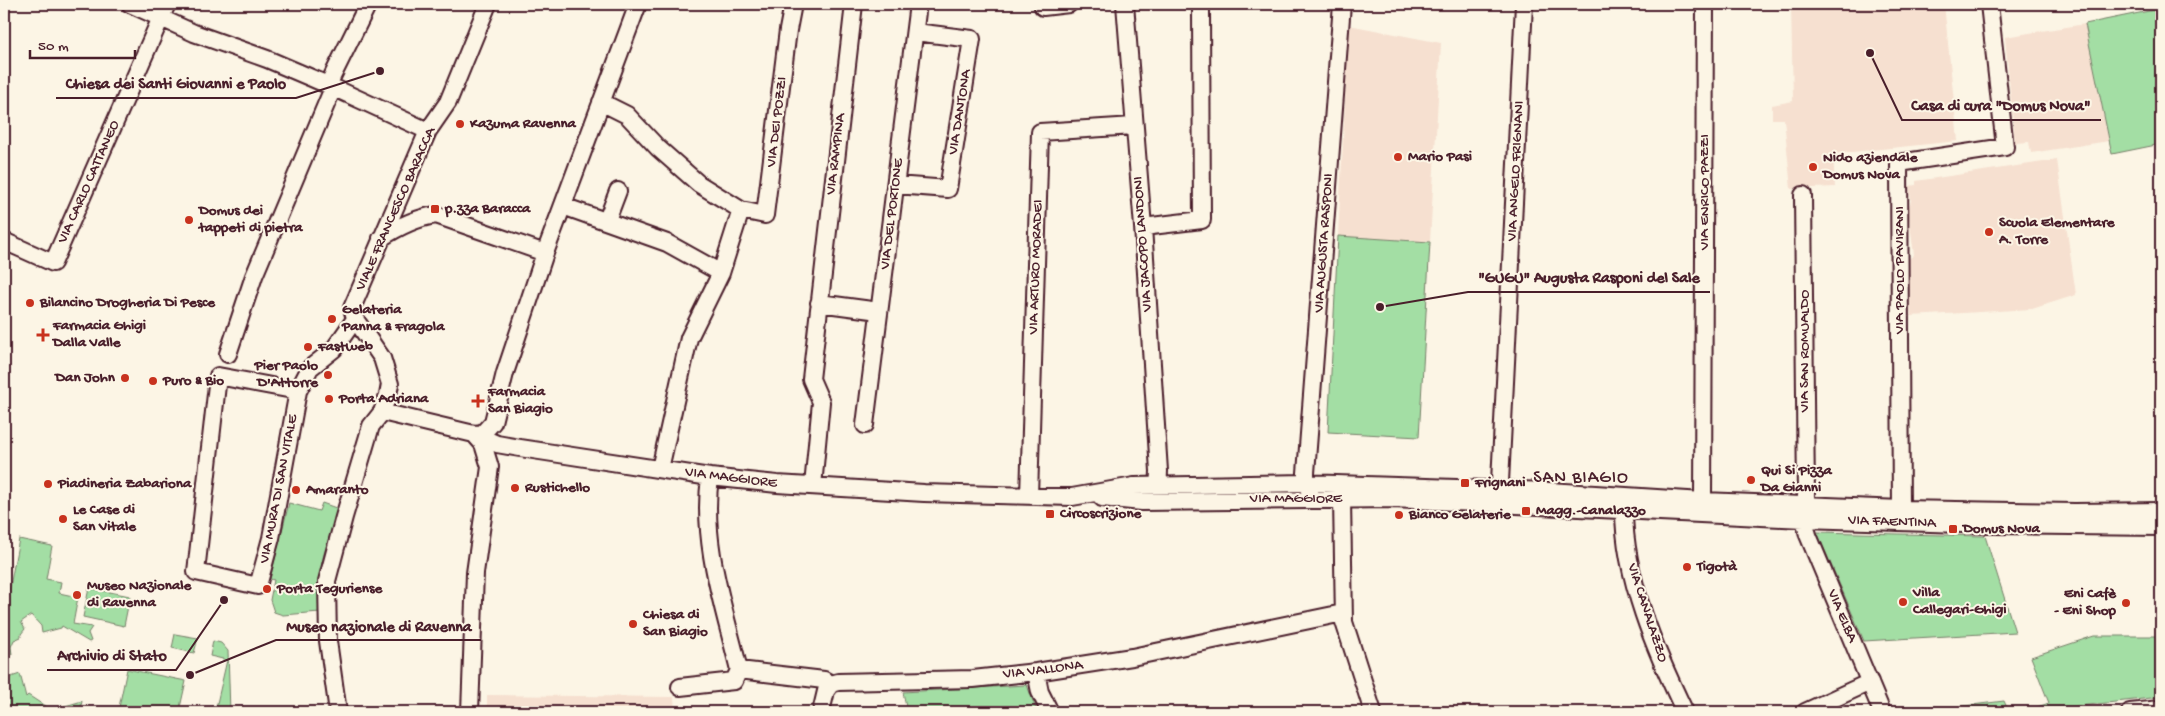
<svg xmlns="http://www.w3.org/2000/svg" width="2165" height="716" font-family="'Gochi Hand',sans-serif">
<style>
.built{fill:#f6e0d0}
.green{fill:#a3dea4;stroke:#767e68}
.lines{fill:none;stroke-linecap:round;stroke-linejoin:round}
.minor-casing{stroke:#4a1f2b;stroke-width:20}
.minor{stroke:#fcf5e5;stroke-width:16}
.poi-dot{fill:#c8321e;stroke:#fcf5e5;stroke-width:2}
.labels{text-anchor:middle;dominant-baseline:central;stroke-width:4;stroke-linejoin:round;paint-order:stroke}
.street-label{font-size:15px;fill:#4a1f2b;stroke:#fcf5e5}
.poi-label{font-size:15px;font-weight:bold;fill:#4a1f2b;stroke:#fcf5e5;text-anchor:start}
.quarter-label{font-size:18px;letter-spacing:1px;fill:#4a1f2b;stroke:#fcf5e5}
.leader{fill:none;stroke:#4a1f2b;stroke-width:2}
.callout-dot{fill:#4a1f2b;stroke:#fcf5e5;stroke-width:2}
.callout-label{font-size:16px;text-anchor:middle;font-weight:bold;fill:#4a1f2b;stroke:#fcf5e5;stroke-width:4;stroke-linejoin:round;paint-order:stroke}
</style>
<rect width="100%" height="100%" fill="#fcf5e5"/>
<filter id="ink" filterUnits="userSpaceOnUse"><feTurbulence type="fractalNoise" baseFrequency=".02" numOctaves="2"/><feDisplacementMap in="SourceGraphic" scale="10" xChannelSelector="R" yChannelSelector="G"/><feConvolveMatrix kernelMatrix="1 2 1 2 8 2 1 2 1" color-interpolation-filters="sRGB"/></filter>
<g filter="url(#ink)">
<path class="built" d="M 1791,4 L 1944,4 L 1958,141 L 1833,154 L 1835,187 L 1791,189 L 1784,119 L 1772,119 L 1772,105 L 1793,101 Z
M 2085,24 L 2109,141 L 2031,153 L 2029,142 L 2015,143 L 2005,37 Z
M 1349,25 L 1441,43 L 1430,242 L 1338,236 Z
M 2057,160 L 2076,295 L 2032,309 L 1911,316 L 1907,260 L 1914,255 L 1908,209 L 1911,201 L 1909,186 L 1916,185 L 1916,181 Z
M 487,695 L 674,697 L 675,712 L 487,712 Z"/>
<path class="green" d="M 2154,10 L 2161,47 L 2161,144 L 2112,154 L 2085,24 Z
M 1338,236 L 1430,242 L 1419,437 L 1328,432 Z
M 289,503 L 319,511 L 322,503 L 339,509 C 325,549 316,568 320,612 L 283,615 L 274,612 L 270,600 L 274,580 L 270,579 Z
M 1817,532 L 1985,536 L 2015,632 L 1864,641 Z
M 19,539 L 52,546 L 46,579 L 61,582 L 59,593 L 78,597 L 73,624 L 92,627 L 88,633 L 91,641 L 89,642 L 62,626 L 61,628 L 42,633 L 41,626 L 31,615 L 21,622 L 25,629 L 21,634 L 21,637 L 14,640 L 11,647 L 12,654 L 8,656 L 9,660 L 4,662 L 4,618 Z
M 89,588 L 130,596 L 124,626 L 83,617 Z
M 175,634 L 198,638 L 194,653 L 172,648 Z
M 2094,636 L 2161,636 L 2161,697 L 2052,709 L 2054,712 L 2023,712 L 2049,703 L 2031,657 Z
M 213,641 L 221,643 L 228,651 L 230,712 L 215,712 L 227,660 L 210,656 Z
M 127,669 L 186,681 L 179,712 L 118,712 Z
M 20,674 L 26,697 L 28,695 L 54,712 L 55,709 L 82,701 L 80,712 L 4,712 L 4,675 L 11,677 Z
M 1027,685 L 1037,712 L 907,712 L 903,692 Z
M 2004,701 L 2009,712 L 1916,712 Z"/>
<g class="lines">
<g class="minor-casing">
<path id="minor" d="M 130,4 L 194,33 L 267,59 L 328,85 L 428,131
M 1125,4 L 1143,227 L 1159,471 L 1158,496
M 1043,7 L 1069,4
M 328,85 L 368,4
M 601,102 L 627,115 L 658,148 L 699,184 L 741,210 L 765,215 L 788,30 L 793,4
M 896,185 L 948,189 L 972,39 L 915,32
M 1803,195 L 1806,498 L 1804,519 L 1808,535 L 1882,712
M 563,206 L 667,243 L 721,273
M 607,220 L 618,191
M 1143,227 L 1202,220 L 1201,11
M 381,238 C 398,227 415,218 436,215 L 545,253
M 4,241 L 53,263 L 167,4
M 819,303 L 879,311
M 228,354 L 254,276 L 333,88
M 298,391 L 218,376 L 196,572 L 258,586 L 271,538 L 298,391 L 310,368 L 334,349 L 355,319
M 382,412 L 474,434 L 497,444 L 520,448 L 710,477 L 777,484 L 924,493 L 1072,497 L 1134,486 L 1306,483 L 1549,491 L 1703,501 L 1901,509 L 2075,512 L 2161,511
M 865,425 L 918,4
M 474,434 L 483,433 L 493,422 L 505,373 L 545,253 L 638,4
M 660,469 L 689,338 L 721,273 L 741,210
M 813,486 L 821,402 L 811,379 L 854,4
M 1310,492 L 1306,483 L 1306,473 L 1342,4
M 1029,496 L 1040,132 L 1134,126
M 1102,498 L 1142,502 L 1393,499 L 1804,519 L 1994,525 L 2161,527
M 1503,498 L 1500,482 L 1524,4
M 1342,499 L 1344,622 L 1373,712
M 1703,501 L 1705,4
M 1901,509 L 1899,163 L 2005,147 L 1989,4
M 1624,510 C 1624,578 1656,652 1685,712
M 739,670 L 824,680 L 831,684 L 838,682 L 973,679 L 1036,672 L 1132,657 L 1343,613
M 1036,672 L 1040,692 L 1050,712
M 680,687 L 734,681 L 739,670 C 724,607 701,543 710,477
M 338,712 L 328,641 L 327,581 L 344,517 L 371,426 L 382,412 L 388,395 L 390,384 L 382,358 L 355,319 L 352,308 L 428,131 L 448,102 L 488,4
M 470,712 L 475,573 L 490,467 L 483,444 L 475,435
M 821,712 L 826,691 L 831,684
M 1805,712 L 1870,682
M 2130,712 L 2161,709"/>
</g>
<use href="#minor" class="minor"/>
</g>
</g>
<g class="poi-dot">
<circle cx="460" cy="124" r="5"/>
<circle cx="1398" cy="157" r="5"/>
<circle cx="1813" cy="167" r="5"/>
<rect x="430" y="204" width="10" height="10" rx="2.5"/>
<circle cx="189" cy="220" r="5"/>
<circle cx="1989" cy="232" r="5"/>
<circle cx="30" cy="303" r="5"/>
<circle cx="332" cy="319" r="5"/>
<path d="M40.5 327.5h5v5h5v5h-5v5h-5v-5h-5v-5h5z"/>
<circle cx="308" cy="347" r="5"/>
<circle cx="328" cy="375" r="5"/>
<circle cx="125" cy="378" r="5"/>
<circle cx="153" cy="381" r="5"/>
<circle cx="329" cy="399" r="5"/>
<path d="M475.5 393.5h5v5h5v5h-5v5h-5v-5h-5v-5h5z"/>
<circle cx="1751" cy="480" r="5"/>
<rect x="1460" y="478" width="10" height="10" rx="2.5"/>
<circle cx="48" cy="484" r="5"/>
<circle cx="515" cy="488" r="5"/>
<circle cx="296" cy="490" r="5"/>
<rect x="1521" y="506" width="10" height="10" rx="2.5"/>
<rect x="1045" y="509" width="10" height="10" rx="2.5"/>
<circle cx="1399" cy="515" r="5"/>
<circle cx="63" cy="519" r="5"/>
<rect x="1948" y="524" width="10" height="10" rx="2.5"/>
<circle cx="1687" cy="567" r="5"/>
<circle cx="267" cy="589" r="5"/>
<circle cx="77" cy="595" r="5"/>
<circle cx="1903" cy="602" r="5"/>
<circle cx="2126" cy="603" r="5"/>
<circle cx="633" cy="624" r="5"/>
</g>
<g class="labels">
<g class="street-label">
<text transform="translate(960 112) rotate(-81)">VIA DANTONA</text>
<text transform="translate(777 122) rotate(-83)">VIA DEI POZZI</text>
<text transform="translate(836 154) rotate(-83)">VIA RAMPINA</text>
<text transform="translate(1516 171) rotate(-87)">VIA ANGELO FRIGNANI</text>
<text transform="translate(89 182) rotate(-66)">VIA CARLO CATTANEO</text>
<text transform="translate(1705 192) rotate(-90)">VIA ENRICO PAZZI</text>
<text transform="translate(396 209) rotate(-66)">VIALE FRANCESCO BARACCA</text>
<text transform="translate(892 214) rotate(-83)">VIA DEL PORTONE</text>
<text transform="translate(1324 243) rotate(-86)">VIA AUGUSTA RASPONI</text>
<text transform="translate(1143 244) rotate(-94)">VIA JACOPO LANDONI</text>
<text transform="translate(1036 267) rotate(-88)">VIA ARTURO MORADEI</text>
<text transform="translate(1900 270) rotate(-90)">VIA PAOLO PAVIRANI</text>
<text transform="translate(1805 351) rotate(-90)">VIA SAN ROMUALDO</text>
<text transform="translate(731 478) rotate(7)">VIA MAGGIORE</text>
<text transform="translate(279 489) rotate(-79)">VIA MURA DI SAN VITALE</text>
<text x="1296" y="499">VIA MAGGIORE</text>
<text transform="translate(1892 522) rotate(2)">VIA FAENTINA</text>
<text transform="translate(1647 613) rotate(72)">VIA CANALAZZO</text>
<text transform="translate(1842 616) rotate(67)">VIA ELBA</text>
<text transform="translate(1043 670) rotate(-7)">VIA VALLONA</text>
</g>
<g class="poi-label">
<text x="470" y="124">Kazuma Ravenna</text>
<text x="1408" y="157">Mario Pasi</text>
<text x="1823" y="158">Nido aziendale<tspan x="1823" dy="17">Domus Nova</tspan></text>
<text x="445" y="209">p.zza Baracca</text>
<text x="199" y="211">Domus dei<tspan x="199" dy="17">tappeti di pietra</tspan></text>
<text x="1999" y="223">Scuola Elementare<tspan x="1999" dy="17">A. Torre</tspan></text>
<text x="40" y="303">Bilancino Drogheria Di Pesce</text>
<text x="342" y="310">Gelateria<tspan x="342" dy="17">Panna &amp; Fragola</tspan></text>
<text x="53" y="326">Farmacia Ghigi<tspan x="53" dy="17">Dalla Valle</tspan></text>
<text x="318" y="347">Fastweb</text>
<text x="318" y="366" text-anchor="end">Pier Paolo<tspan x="318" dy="17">D'Attorre</tspan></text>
<text x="115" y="378" text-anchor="end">Dan John</text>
<text x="163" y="381">Puro &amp; Bio</text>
<text x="488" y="392">Farmacia<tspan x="488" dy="17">San Biagio</tspan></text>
<text x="339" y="399">Porta Adriana</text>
<text x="1761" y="471">Qui Si Pizza<tspan x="1761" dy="17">Da Gianni</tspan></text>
<text x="1475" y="483">Frignani</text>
<text x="58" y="484">Piadineria Zabariona</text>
<text x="525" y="488">Rustichello</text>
<text x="306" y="490">Amaranto</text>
<text x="73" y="510">Le Case di<tspan x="73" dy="17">San Vitale</tspan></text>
<text x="1536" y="511">Magg.-Canalazzo</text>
<text x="1060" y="514">Circoscrizione</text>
<text x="1409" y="515">Bianco Gelaterie</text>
<text x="1963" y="529">Domus Nova</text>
<text x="1697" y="567">Tigotà</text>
<text x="87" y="586">Museo Nazionale<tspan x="87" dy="17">di Ravenna</tspan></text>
<text x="277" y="589">Porta Teguriense</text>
<text x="1913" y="593">Villa<tspan x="1913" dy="17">Callegari-Ghigi</tspan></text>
<text x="2116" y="594" text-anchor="end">Eni Cafè<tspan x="2116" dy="17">- Eni Shop</tspan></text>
<text x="643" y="615">Chiesa di<tspan x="643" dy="17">San Biagio</tspan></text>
</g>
<g class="quarter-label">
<text x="1581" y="478">SAN BIAGIO</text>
</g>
</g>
<path class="leader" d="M380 71L296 98H56M1870 53L1902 120H2101M1380 307L1468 292H1710M190 675L276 640H481M224 600L176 670H47"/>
<g class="callout-dot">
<circle cx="380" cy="71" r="5"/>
<circle cx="1870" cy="53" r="5"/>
<circle cx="1380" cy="307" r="5"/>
<circle cx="190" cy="675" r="5"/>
<circle cx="224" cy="600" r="5"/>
</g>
<g class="callout-label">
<text x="176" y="88">Chiesa dei Santi Giovanni e Paolo</text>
<text x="2001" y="110">Casa di cura "Domus Nova"</text>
<text x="1589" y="282">"GUGU" Augusta Rasponi del Sale</text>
<text x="379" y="631">Museo nazionale di Ravenna</text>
<text x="112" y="660">Archivio di Stato</text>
</g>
<rect width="2165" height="716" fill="none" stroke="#fcf5e5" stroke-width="20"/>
<rect x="10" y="10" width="2145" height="696" fill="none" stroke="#4a1f2b" stroke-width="2" filter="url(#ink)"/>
<path d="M30 50v8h105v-8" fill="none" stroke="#4a1f2b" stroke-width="2.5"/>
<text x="38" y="50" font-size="15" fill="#4a1f2b" stroke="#fcf5e5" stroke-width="4" paint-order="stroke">50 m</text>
</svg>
